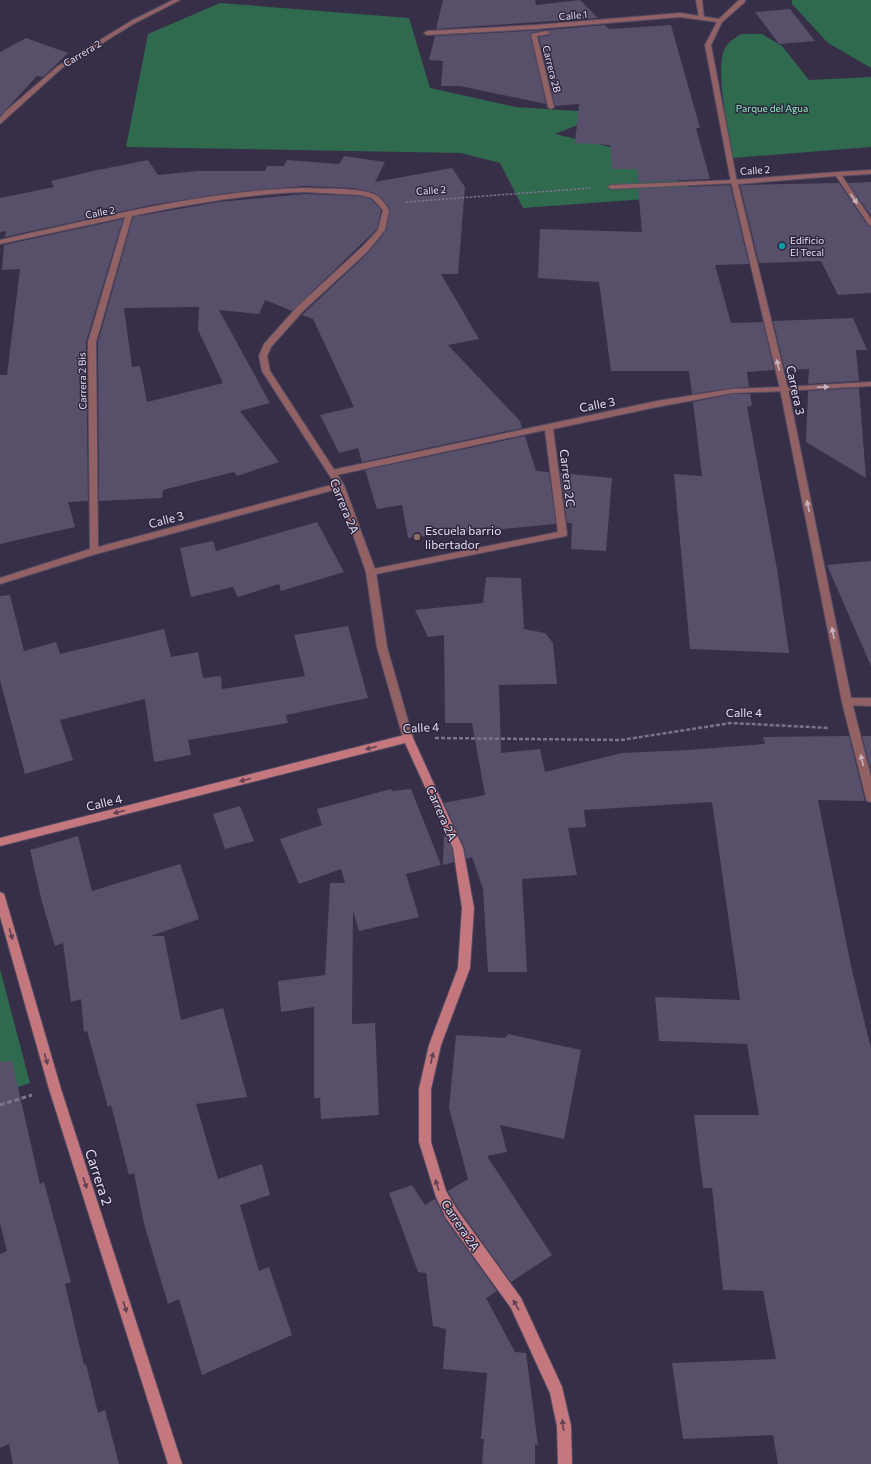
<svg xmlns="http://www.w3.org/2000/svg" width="871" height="1464" font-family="Commissioner,sans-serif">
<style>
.green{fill:#2f694e}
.building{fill:#584f6b;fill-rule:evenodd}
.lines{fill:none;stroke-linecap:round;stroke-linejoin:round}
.service-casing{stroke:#534b63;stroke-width:2}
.pedestrian-casing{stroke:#534b63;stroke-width:2}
.minor-casing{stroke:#534b63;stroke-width:2}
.tertiary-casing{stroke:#534b63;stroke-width:2}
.secondary-casing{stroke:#534b63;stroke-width:2}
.path-far2{stroke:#7b738a;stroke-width:1.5;stroke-dasharray:2.5 1.5;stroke-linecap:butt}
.path-far1{stroke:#7b738a;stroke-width:2.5;stroke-dasharray:4 2;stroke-linecap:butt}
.path{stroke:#7b738a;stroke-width:3;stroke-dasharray:5 2.5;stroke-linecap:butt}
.service{fill:#916164;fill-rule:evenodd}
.pedestrian{fill:#916164;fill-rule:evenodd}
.minor{fill:#916164;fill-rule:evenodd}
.tertiary{fill:#916164;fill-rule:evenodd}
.secondary{fill:#c4787e;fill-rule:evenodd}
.oneway{fill:#c8b4c0}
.oneway2{fill:#624154}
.culture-dot{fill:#0f9aa8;stroke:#2d243d;stroke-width:1.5}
.education-dot{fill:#8d6e63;stroke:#2d243d;stroke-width:1.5}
.labels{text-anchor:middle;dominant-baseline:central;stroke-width:3;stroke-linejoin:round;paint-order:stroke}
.far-street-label{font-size:10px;fill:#e6e1f2;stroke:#2d243d}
.far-park-label{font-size:10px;fill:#92eec1;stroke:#2d243d}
.far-poi-label{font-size:10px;fill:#e6e1f2;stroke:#2d243d;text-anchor:start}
.street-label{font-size:12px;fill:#e6e1f2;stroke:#2d243d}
.poi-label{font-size:12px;fill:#e6e1f2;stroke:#2d243d;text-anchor:start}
.near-street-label{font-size:14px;fill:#e6e1f2;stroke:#2d243d}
</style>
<rect width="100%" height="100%" fill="#372e48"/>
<path class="green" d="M 792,0 L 871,0 L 871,68 L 828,43 L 792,4 Z
M 220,3 L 409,18 L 430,88 L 516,107 L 608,113 L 555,134 L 632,152 L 701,195 L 523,208 L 500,163 L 461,153 L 126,147 L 148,34 Z
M 742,34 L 762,34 L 782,46 L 809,80 L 871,77 L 871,147 L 733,158 C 729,133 715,72 724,50 C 728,42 734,38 742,34 Z
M 0,969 L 30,1083 L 0,1093 Z"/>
<path class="building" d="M 443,0 L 535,0 L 536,5 L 580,0 L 598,18 L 436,29 Z
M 790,9 L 815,41 L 779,44 L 755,12 Z
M 605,25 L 609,29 L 671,25 L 700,128 L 696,128 L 710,179 L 638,182 L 637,169 L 612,169 L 610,145 L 575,143 L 579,104 L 555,106 L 539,37 L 550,35 L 550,32 L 547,30 Z
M 546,30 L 531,33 L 530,34 L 546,104 L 460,86 L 441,86 L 443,61 L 429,60 L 435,36 Z
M 26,38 L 68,53 L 43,77 L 37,76 L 0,116 L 0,52 Z
M 344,156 L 385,162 L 375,182 L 452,168 L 465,187 L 458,274 L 441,274 L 479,339 L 448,345 L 520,421 L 522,428 L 362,462 L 358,448 L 339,453 L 320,415 L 354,407 L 313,319 L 302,315 L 369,252 L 386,231 L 390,209 L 382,198 L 371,192 L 352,188 L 304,186 L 227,193 L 151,205 L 5,237 L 6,231 L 0,232 L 0,198 L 54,187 L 51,181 L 93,171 L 148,160 L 158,175 L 197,171 L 265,171 L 267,166 L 284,166 L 287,160 L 339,164 Z
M 871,182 L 871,216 L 848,183 Z
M 839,183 L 868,226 L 871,227 L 871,293 L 838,295 L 821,261 L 759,263 L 740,185 Z
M 730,185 L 749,264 L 715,265 L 731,323 L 763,322 L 774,370 L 747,372 L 749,387 L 732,388 L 692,394 L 689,371 L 611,371 L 599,282 L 538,278 L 540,229 L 642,232 L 638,189 Z
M 304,194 L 360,196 L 371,199 L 381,210 L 377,229 L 292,311 L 265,300 L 259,314 L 219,310 L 270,403 L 240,411 L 279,462 L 237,476 L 234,472 L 163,490 L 162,498 L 99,501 L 98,342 L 133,217 L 218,202 ZM 199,307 L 198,330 L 223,383 L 147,402 L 140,366 L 132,367 L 124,308 Z
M 123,219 L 86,342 L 88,501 L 68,502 L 75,527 L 0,544 L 0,375 L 7,375 L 20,269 L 2,270 L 4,245 Z
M 853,318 L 867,350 L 856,350 L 859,381 L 808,384 L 809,369 L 785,370 L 773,321 Z
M 859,388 L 866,478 L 806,442 L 808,391 Z
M 732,394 L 750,394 L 752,405 L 747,407 L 777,569 L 789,653 L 690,649 L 674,474 L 702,476 L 693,402 Z
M 525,436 L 536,471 L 549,472 L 556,524 L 408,538 L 402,505 L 377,509 L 365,470 Z
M 560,473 L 612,478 L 606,551 L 571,549 L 572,523 L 567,523 Z
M 317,522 L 344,572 L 281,591 L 279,584 L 238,597 L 233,587 L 191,597 L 180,548 L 213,541 L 216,551 Z
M 871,561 L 871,666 L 827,565 Z
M 486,577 L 521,578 L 524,629 L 545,633 L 553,643 L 557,684 L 499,685 L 501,753 L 540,749 L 545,772 L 622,753 L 689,750 L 765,744 L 763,737 L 849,736 L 865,801 L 818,800 L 851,966 L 871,1049 L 871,1464 L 778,1464 L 773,1435 L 683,1439 L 672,1363 L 776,1359 L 763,1291 L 723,1290 L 712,1188 L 703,1188 L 694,1115 L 759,1115 L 747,1044 L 659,1041 L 655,997 L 740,1000 L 712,802 L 584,810 L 586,827 L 568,828 L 577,875 L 522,879 L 527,972 L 488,972 L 483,889 L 472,857 L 466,859 L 464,847 L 444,803 L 485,795 L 472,723 L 445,723 L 444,635 L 428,637 L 415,610 L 483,603 Z
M 10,595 L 24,651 L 56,642 L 60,654 L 164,629 L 171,657 L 198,652 L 203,678 L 221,676 L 222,689 L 305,676 L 294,635 L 348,626 L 368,698 L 286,715 L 288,723 L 188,740 L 191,755 L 154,762 L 145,699 L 60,720 L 73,760 L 25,774 L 0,680 L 0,596 Z
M 862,736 L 871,736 L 871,771 Z
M 391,789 L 392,791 L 411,789 L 441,865 L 406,874 L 419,917 L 359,931 L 353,911 L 352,1024 L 375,1023 L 379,1115 L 321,1119 L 320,1098 L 314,1098 L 314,1007 L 281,1012 L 278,981 L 325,975 L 330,883 L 345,883 L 341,869 L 299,884 L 280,839 L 322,825 L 317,809 Z
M 240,806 L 254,841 L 225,849 L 213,814 Z
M 444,832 L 452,848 L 454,862 L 443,865 Z
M 78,836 L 92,891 L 180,864 L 199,919 L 151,936 L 164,936 L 181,1020 L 223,1008 L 247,1097 L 196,1104 L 218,1179 L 262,1164 L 270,1195 L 240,1205 L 259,1271 L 269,1267 L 292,1335 L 202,1375 L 179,1299 L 168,1304 L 144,1224 L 134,1173 L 129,1175 L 111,1105 L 108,1107 L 87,1031 L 84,1032 L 81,999 L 71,1002 L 63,943 L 55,946 L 42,902 L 30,850 Z
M 508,1034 L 581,1050 L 564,1139 L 500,1125 L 507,1152 L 487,1156 L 552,1255 L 511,1282 L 457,1207 L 448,1191 L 468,1179 L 449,1108 L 456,1035 L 505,1038 Z
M 12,1061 L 40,1184 L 44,1182 L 71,1282 L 65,1284 L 84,1365 L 86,1364 L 98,1413 L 105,1410 L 119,1464 L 13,1464 L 9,1444 L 0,1448 L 0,1254 L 7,1251 L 0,1223 L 0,1062 Z
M 412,1185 L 425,1205 L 435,1199 L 445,1219 L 497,1291 L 486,1298 L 515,1352 L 526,1353 L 538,1445 L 535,1444 L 535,1464 L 482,1464 L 484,1439 L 481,1439 L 487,1373 L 443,1369 L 446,1329 L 433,1326 L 426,1273 L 418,1272 L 389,1193 Z"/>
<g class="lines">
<g class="service-casing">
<path id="service" d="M 696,0 L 702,0 L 704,18 L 699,17 Z"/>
</g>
<g class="pedestrian-casing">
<path id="pedestrian" d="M 734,180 L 737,182 L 736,183 L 611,189 L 608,187 L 611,185 Z
M 784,387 L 788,389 L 787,391 L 732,393 L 657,407 L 553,429 L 567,534 L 566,536 L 371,575 L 368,574 L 366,572 L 368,570 L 558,532 L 545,430 L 332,476 L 328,473 L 332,470 L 657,401 L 732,389 Z"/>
</g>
<g class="minor-casing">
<path id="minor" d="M 739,0 L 745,0 L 745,2 L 722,22 L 711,45 L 737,182 L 734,184 L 731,182 L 705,45 L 717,22 L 680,17 L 536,29 L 427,35 L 424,33 L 427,31 L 536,25 L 680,13 L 719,19 Z
M 547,31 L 549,32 L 549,34 L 537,36 L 554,107 L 551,109 L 548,107 L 531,34 Z
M 871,170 L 871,174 L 838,176 L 835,174 L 838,172 Z
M 304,188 C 322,189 362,187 377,196 C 382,199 386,205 389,210 L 385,230 L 368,251 L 303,311 L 271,347 L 267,356 L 270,371 L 344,485 L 376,572 L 387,647 L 413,738 L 412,741 L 404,741 L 403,738 L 377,647 L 366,572 L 337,489 L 96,554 L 0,584 L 0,578 L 90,549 L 88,342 L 125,217 L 0,244 L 0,240 C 100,218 201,191 304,188 ZM 304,192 L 360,195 L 372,198 L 383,210 L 378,230 L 362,247 L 297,307 L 264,344 L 259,356 L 262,371 L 335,484 L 98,547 L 96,342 L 132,216 C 189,204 246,194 304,192 Z
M 871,382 L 871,386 L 784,391 L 780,389 L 784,387 Z
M 847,698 L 871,698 L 871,706 L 844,705 L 842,702 Z"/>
</g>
<g class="tertiary-casing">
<path id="tertiary" d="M 173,0 L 180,0 L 135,23 L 62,68 L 0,124 L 0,118 L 6,111 L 58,66 L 131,21 Z
M 838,172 L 840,173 L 871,219 L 871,226 L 869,225 L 836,176 L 738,184 L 788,389 L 852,702 L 871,777 L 871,802 L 867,801 L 866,798 L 842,702 L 780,389 L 731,182 L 734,180 Z"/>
</g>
<g class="secondary-casing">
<path id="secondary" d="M 408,734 L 412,735 L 413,738 L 463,848 L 474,908 L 470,968 L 441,1045 L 431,1089 L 431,1142 L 446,1191 L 456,1208 L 521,1298 L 562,1387 L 571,1426 L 572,1464 L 558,1464 L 557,1426 L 550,1393 L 511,1308 L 446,1218 L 436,1197 L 419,1142 L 419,1089 L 429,1045 L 458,968 L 462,908 L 453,848 L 405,743 L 0,846 L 0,838 Z
M 0,892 L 4,894 L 5,897 L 61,1089 L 182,1464 L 168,1464 L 49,1089 L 0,916 Z"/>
</g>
<path class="path-far2" d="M 406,202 L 591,188"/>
<path class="path-far1" d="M 435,738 L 621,740 L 731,723 L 829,728"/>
<path class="path" d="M 0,1105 L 32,1095"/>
<use href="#service" class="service"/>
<use href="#pedestrian" class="pedestrian"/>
<use href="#minor" class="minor"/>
<use href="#tertiary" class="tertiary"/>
<use href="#secondary" class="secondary"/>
</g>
<defs><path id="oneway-solid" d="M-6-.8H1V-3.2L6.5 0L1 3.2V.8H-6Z"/></defs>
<g class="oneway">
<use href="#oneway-solid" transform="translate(854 199) rotate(56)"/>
<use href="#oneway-solid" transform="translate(778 365) rotate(-104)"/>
<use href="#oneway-solid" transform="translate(823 387) rotate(-3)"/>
<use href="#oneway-solid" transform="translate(808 506) rotate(-101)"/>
<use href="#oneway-solid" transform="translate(833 633) rotate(-101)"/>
<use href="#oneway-solid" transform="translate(862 760) rotate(-104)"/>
</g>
<g class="oneway2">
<use href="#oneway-solid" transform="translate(371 748) rotate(166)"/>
<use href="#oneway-solid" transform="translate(245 780) rotate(166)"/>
<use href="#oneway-solid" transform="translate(119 812) rotate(166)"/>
<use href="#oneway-solid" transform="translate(11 934) rotate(74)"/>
<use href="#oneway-solid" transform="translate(432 1058) rotate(-78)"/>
<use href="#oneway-solid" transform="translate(46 1059) rotate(74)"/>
<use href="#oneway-solid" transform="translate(85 1183) rotate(72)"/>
<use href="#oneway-solid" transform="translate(437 1185) rotate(-108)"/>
<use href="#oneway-solid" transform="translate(516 1305) rotate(-119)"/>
<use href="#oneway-solid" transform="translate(125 1307) rotate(72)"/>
<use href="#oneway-solid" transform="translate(563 1425) rotate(-97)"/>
</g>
<circle class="culture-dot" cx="782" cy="246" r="4"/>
<circle class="education-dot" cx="417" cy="537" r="4"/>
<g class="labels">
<g class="far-street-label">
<text transform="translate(573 15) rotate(-5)">Calle 1</text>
<text transform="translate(82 53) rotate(-31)">Carrera 2</text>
<text transform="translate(552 69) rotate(76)">Carrera 2B</text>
<text transform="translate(755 170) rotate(-4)">Calle 2</text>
<text transform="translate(431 190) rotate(-4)">Calle 2</text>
<text transform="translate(100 212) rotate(-11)">Calle 2</text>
<text transform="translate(82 381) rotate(-91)">Carrera 2 Bis</text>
</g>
<g class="far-park-label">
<text x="772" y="108">Parque del Agua</text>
</g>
<g class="far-poi-label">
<text x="790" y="240">Edificio<tspan x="790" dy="12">El Tecal</tspan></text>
</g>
<g class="street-label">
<text transform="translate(796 390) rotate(78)">Carrera 3</text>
<text transform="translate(597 404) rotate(-11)">Calle 3</text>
<text transform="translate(568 478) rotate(83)">Carrera 2C</text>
<text transform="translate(345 506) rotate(68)">Carrera 2A</text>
<text transform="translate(166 519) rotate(-15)">Calle 3</text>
<text x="744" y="712">Calle 4</text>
<text transform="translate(421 727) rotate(-3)">Calle 4</text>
<text transform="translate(104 802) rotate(-14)">Calle 4</text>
<text transform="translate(442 813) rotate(66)">Carrera 2A</text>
<text transform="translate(461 1225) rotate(56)">Carrera 2A</text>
</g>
<g class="poi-label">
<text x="425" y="530">Escuela barrio<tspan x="425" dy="14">libertador</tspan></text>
</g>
<g class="near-street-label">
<text transform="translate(99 1177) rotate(72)">Carrera 2</text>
</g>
</g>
</svg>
